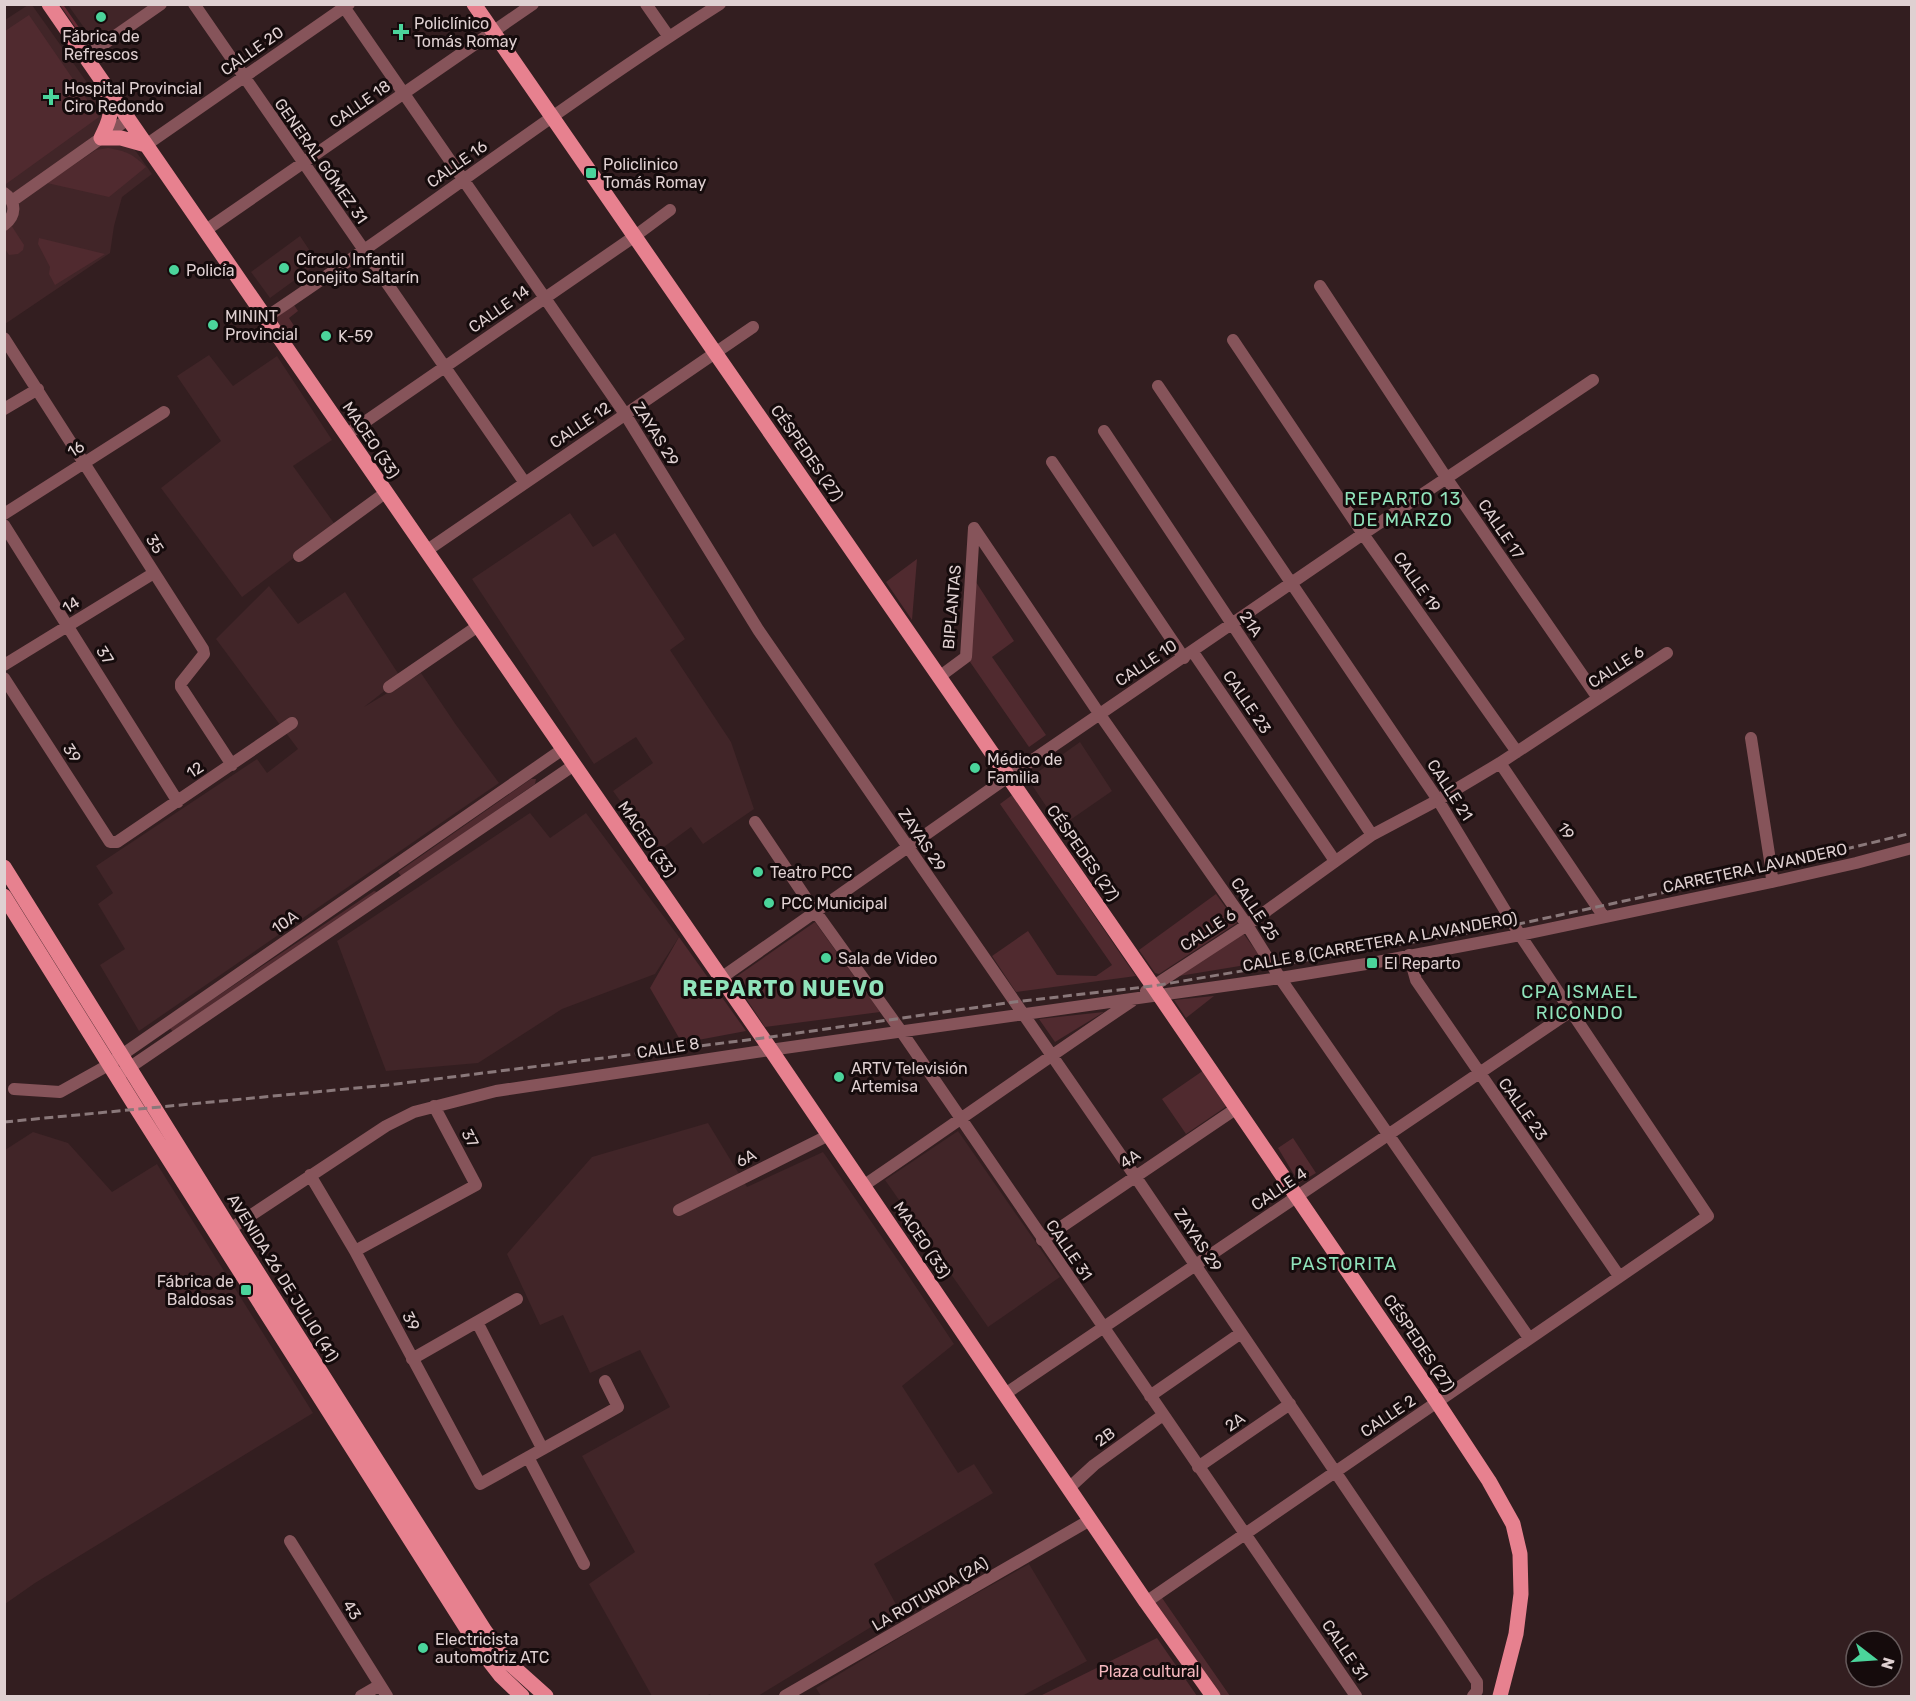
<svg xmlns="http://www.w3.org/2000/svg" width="1916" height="1701" font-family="Rubik,sans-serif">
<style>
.built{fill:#412528}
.green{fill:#502a2f}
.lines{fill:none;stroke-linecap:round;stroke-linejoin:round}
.stream{stroke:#672a34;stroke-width:3}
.minor{stroke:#86545a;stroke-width:12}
.major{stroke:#e7818f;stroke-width:15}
.rail{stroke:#8a787a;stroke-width:3;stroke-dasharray:9 4.5;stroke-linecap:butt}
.poi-dot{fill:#4bd49b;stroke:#150b0c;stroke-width:2}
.labels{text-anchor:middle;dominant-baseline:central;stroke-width:6;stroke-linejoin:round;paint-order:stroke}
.poi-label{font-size:16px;fill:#dfd0d1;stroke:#150b0c;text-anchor:start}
.street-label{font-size:16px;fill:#dfd0d1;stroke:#150b0c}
.park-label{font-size:16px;fill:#f5b8be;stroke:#150b0c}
.neighbourhood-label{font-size:18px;letter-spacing:1.5px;fill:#90e3bb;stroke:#150b0c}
.district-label{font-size:22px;font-weight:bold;letter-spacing:1.5px;fill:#90e3bb;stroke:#150b0c}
</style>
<rect width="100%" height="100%" fill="#331e20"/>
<path class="built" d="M 28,5 L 32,5 L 152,174 L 122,197 L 114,226 L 110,253 L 5,324 L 5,20 Z
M 68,5 L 150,5 L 95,43 Z
M 300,236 L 318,263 L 270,298 L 251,272 Z
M 209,355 L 233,386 L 277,356 L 332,440 L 293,466 L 336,526 L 242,597 L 161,488 L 221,441 L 177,376 Z
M 570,513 L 593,547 L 615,533 L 685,639 L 670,650 L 731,742 L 754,809 L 703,844 L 691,827 L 657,852 L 613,791 L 653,763 L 636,737 L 594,764 L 472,579 Z
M 269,586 L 298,624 L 345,592 L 401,678 L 364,707 L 421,673 L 456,725 L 499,783 L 139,1031 L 100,965 L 125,949 L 98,904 L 113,893 L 96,866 L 257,759 L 267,773 L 298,749 L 216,639 Z
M 1080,742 L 1112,791 L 1060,827 L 1028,779 Z
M 530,813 L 550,838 L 586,813 L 679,937 L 655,974 L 562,1009 L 478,1063 L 386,1071 L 337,941 Z
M 708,1123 L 747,1187 L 823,1152 L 904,1269 L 954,1344 L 902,1386 L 958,1473 L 974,1464 L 993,1493 L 874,1564 L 899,1610 L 758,1696 L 711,1696 L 710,1694 L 705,1696 L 652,1696 L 589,1584 L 635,1552 L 582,1456 L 670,1407 L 640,1350 L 590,1373 L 563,1315 L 540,1325 L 507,1254 L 592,1157 Z
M 958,1131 L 1060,1277 L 988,1327 L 885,1180 Z
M 33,1132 L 68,1143 L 112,1192 L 157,1164 L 313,1413 L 35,1583 L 5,1604 L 5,1150 Z
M 1029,1564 L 1087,1661 L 1022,1696 L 821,1696 L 816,1688 L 929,1620 Z"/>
<path class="green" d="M 29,15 L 99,117 L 6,184 L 4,182 L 5,31 Z
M 108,148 C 126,151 133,154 146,167 L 109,197 L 47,183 L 96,150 Z
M 11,225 L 24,245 L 23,250 L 18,254 L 9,255 L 5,249 L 4,229 Z
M 39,238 L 105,254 L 55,285 L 49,274 L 50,267 L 38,244 Z
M 294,305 L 298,311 L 289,318 L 298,332 L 288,340 L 274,319 Z
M 917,559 L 912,620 L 886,582 Z
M 974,579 L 1014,641 L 992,657 L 1046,735 L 1029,747 L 968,659 Z
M 531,779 L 536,779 L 535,784 L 401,876 L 398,872 Z
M 1012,795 L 1124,959 L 1136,976 L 1016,992 L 992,956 L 1028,931 L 1057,975 L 1096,976 L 1112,965 L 1000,804 Z
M 374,891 L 377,892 L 173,1032 L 170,1028 Z
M 1216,894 L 1237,923 L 1159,974 L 1155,973 L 1139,950 Z
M 815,922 L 880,1012 L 765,1027 L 733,979 Z
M 1243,933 L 1264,962 L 1173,977 Z
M 679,937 L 746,1031 L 682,1043 L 650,988 Z
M 1214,996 L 1186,1018 L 1174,1000 Z
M 1104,1012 L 1055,1042 L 1039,1019 Z
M 1204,1070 L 1227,1106 L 1186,1134 L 1162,1099 Z
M 1293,1138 L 1316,1173 L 1299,1183 L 1278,1148 Z
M 1160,1595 L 1230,1696 L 1221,1696 L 1154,1600 Z
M 1157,1638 L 1197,1696 L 1040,1696 Z"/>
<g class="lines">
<path class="stream" d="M 61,4 L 88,43"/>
<path class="minor" d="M 194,4 L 525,483
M 342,4 L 625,414 L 759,631 L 1135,1176 L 1441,1628 L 1477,1682 L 1477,1691 L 1473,1696
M 646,4 L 669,37
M 85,57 L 161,4
M 146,145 L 349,4
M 4,193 C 17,202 16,216 4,225
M 12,201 L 128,119
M 206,230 L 533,4
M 1320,286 L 1447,479 L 1598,698
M 265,318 C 418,216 564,103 720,4
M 4,338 L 203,649 L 204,654 L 181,683 L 181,687 L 232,765
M 1233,340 L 1363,534 L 1517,752
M 4,409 L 38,389
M 1104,431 L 1372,835
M 346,435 L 635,236 L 670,210
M 1052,462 L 1184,658
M 4,514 L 164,412
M 4,525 L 178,802
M 974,528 L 1096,709 L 1247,925 L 1280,978 L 1529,1338
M 426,551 L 753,327
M 299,556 L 385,493
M 1193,652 L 1335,861
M 4,665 L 154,573
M 939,677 L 966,657 L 974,528
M 4,678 L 110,842 L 117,842 L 292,723
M 389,687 L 478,626
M 1751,738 L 1771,867 L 1772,882
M 1500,763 L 1604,917
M 755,822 L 810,904 L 901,1031 L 1356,1696
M 1409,955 L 1416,980 L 1619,1276
M 721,978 L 1018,770 L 1363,534 L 1593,380
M 1146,991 L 1247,925 L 1372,835 L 1438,800 L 1500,763 L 1667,653
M 123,1072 L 574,765
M 14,1089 L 60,1092 L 103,1068 L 563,749
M 310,1175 L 355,1251 L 480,1484 L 618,1407 L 605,1381
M 863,1186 C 953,1125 1041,1062 1132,1001
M 679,1210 L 829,1135
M 224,1233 L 386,1126 L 414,1112 L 496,1091 L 756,1052 L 1280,978 L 1372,963 L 1520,935 L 1772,882 L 1856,863 L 1912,848
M 1042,1240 L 1237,1108
M 355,1251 L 476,1185 L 434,1106
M 477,1322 L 542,1448
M 412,1359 L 517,1299
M 1005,1394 L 1571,1011
M 1150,1396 L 1241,1333
M 528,1457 L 584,1564
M 1198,1467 L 1290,1404
M 1069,1488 L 1094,1465 L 1163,1415
M 290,1541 L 387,1696
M 1146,1602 L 1708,1216 L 1520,935 L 1438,800 L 1158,386
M 361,1696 L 380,1685
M 785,1696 L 1090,1520"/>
<path class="major" d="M 49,4 L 771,1050 L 1146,1602 L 1213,1696
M 474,4 L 1153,986 L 1437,1402 L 1489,1481 L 1513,1524 L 1520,1554 L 1521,1594 L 1516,1634 L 1500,1696
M 107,93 C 113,113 110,120 101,138 L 121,138 L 146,145
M 4,867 L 230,1229 L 485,1631 L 508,1662 L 546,1696
M 4,896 L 137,1109 L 479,1648 L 500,1675 L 522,1696"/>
<path class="rail" d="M 4,1122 L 388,1085 L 763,1038 L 1014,1002 L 1153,986 L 1514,925 L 1693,886 L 1912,833"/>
</g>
<g class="poi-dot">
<circle cx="101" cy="17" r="6"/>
<path d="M398 23h6v6h6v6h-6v6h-6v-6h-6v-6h6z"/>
<path d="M48 88h6v6h6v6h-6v6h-6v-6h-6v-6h6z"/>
<rect x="585" y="167" width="12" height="12" rx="3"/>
<circle cx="284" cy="268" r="6"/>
<circle cx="174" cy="270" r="6"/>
<circle cx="213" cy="325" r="6"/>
<circle cx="326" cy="336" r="6"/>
<circle cx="975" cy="768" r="6"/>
<circle cx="758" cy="872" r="6"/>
<circle cx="769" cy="903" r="6"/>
<circle cx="826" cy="958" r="6"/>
<rect x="1366" y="957" width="12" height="12" rx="3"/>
<circle cx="839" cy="1077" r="6"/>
<rect x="240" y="1284" width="12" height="12" rx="3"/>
<circle cx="423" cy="1648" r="6"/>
</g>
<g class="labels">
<g class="poi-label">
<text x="414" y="23">Policlínico<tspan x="414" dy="18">Tomás Romay</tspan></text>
<text x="101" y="36" text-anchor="middle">Fábrica de<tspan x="101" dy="18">Refrescos</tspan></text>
<text x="64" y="88">Hospital Provincial<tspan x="64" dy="18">Ciro Redondo</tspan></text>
<text x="603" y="164">Policlinico<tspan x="603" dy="18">Tomás Romay</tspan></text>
<text x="296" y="259">Círculo Infantil<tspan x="296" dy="18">Conejito Saltarín</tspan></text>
<text x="186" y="270">Policía</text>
<text x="225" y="316">MININT<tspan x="225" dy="18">Provincial</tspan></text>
<text x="338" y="336">K-59</text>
<text x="987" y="759">Médico de<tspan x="987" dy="18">Familia</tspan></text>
<text x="770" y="872">Teatro PCC</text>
<text x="781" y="903">PCC Municipal</text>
<text x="838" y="958">Sala de Video</text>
<text x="1384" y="963">El Reparto</text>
<text x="851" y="1068">ARTV Televisión<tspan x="851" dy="18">Artemisa</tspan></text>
<text x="234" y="1281" text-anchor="end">Fábrica de<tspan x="234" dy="18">Baldosas</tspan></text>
<text x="435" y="1639">Electricista<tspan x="435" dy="18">automotriz ATC</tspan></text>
</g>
<g class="street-label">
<text transform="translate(252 51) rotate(-35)">CALLE 20</text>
<text transform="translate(360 104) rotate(-35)">CALLE 18</text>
<text transform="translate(321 161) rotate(55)">GENERAL GÓMEZ 31</text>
<text transform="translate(457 164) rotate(-35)">CALLE 16</text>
<text transform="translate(499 309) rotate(-35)">CALLE 14</text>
<text transform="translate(580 425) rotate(-34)">CALLE 12</text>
<text transform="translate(656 434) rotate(58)">ZAYAS 29</text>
<text transform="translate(371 440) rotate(56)">MACEO (33)</text>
<text transform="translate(76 449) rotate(-33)">16</text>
<text transform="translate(807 453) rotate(55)">CÉSPEDES (27)</text>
<text transform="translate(1501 529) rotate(56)">CALLE 17</text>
<text transform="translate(155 544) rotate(58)">35</text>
<text transform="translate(1417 582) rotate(55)">CALLE 19</text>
<text transform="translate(71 605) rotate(-32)">14</text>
<text transform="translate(952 607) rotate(-85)">BIPLANTAS</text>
<text transform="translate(1251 624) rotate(56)">21A</text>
<text transform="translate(105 655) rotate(58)">37</text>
<text transform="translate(1146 663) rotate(-34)">CALLE 10</text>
<text transform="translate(1616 667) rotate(-33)">CALLE 6</text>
<text transform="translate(1247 702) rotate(56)">CALLE 23</text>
<text transform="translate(72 753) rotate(57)">39</text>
<text transform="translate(195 770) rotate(-34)">12</text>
<text transform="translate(1450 790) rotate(57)">CALLE 21</text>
<text transform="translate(1566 831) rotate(56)">19</text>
<text transform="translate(647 839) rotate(55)">MACEO (33)</text>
<text transform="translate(922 840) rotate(56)">ZAYAS 29</text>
<text transform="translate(1083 853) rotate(55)">CÉSPEDES (27)</text>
<text transform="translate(1755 868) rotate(-12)">CARRETERA LAVANDERO</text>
<text transform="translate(1255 909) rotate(56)">CALLE 25</text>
<text transform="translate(285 922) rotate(-35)">10A</text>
<text transform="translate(1208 930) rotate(-33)">CALLE 6</text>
<text transform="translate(1380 942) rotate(-10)">CALLE 8 (CARRETERA A LAVANDERO)</text>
<text transform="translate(668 1048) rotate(-9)">CALLE 8</text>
<text transform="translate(1523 1109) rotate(55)">CALLE 23</text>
<text transform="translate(470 1138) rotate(62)">37</text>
<text transform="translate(746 1158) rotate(-27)">6A</text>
<text transform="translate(1130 1159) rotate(-34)">4A</text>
<text transform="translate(1279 1189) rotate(-34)">CALLE 4</text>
<text transform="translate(922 1240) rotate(56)">MACEO (33)</text>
<text transform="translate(1198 1240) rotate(56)">ZAYAS 29</text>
<text transform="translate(1069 1250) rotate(56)">CALLE 31</text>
<text transform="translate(283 1278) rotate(58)">AVENIDA 26 DE JULIO (41)</text>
<text transform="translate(411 1321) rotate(62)">39</text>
<text transform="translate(1419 1343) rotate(56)">CÉSPEDES (27)</text>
<text transform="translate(1388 1416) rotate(-34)">CALLE 2</text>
<text transform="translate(1235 1422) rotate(-35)">2A</text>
<text transform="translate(1105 1437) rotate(-36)">2B</text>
<text transform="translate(930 1594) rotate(-30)">LA ROTUNDA (2A)</text>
<text transform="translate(352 1610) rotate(58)">43</text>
<text transform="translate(1345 1650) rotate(56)">CALLE 31</text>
</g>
<g class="park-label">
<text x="1149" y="1671">Plaza cultural</text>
</g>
<g class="neighbourhood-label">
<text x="1403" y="499">REPARTO 13<tspan x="1403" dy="21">DE MARZO</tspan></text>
<text x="1580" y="992">CPA ISMAEL<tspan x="1580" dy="21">RICONDO</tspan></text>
<text x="1344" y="1264">PASTORITA</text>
</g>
<g class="district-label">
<text x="784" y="988">REPARTO NUEVO</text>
</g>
</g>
<rect width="1916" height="1701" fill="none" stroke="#dfd0d1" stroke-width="12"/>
<g transform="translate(1874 1659) rotate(107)"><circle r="28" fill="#150b0c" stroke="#665a5b" stroke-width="1.5"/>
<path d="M0-4.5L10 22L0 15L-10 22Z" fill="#4bd49b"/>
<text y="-9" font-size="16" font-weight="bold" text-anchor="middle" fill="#dfd0d1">N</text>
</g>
</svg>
